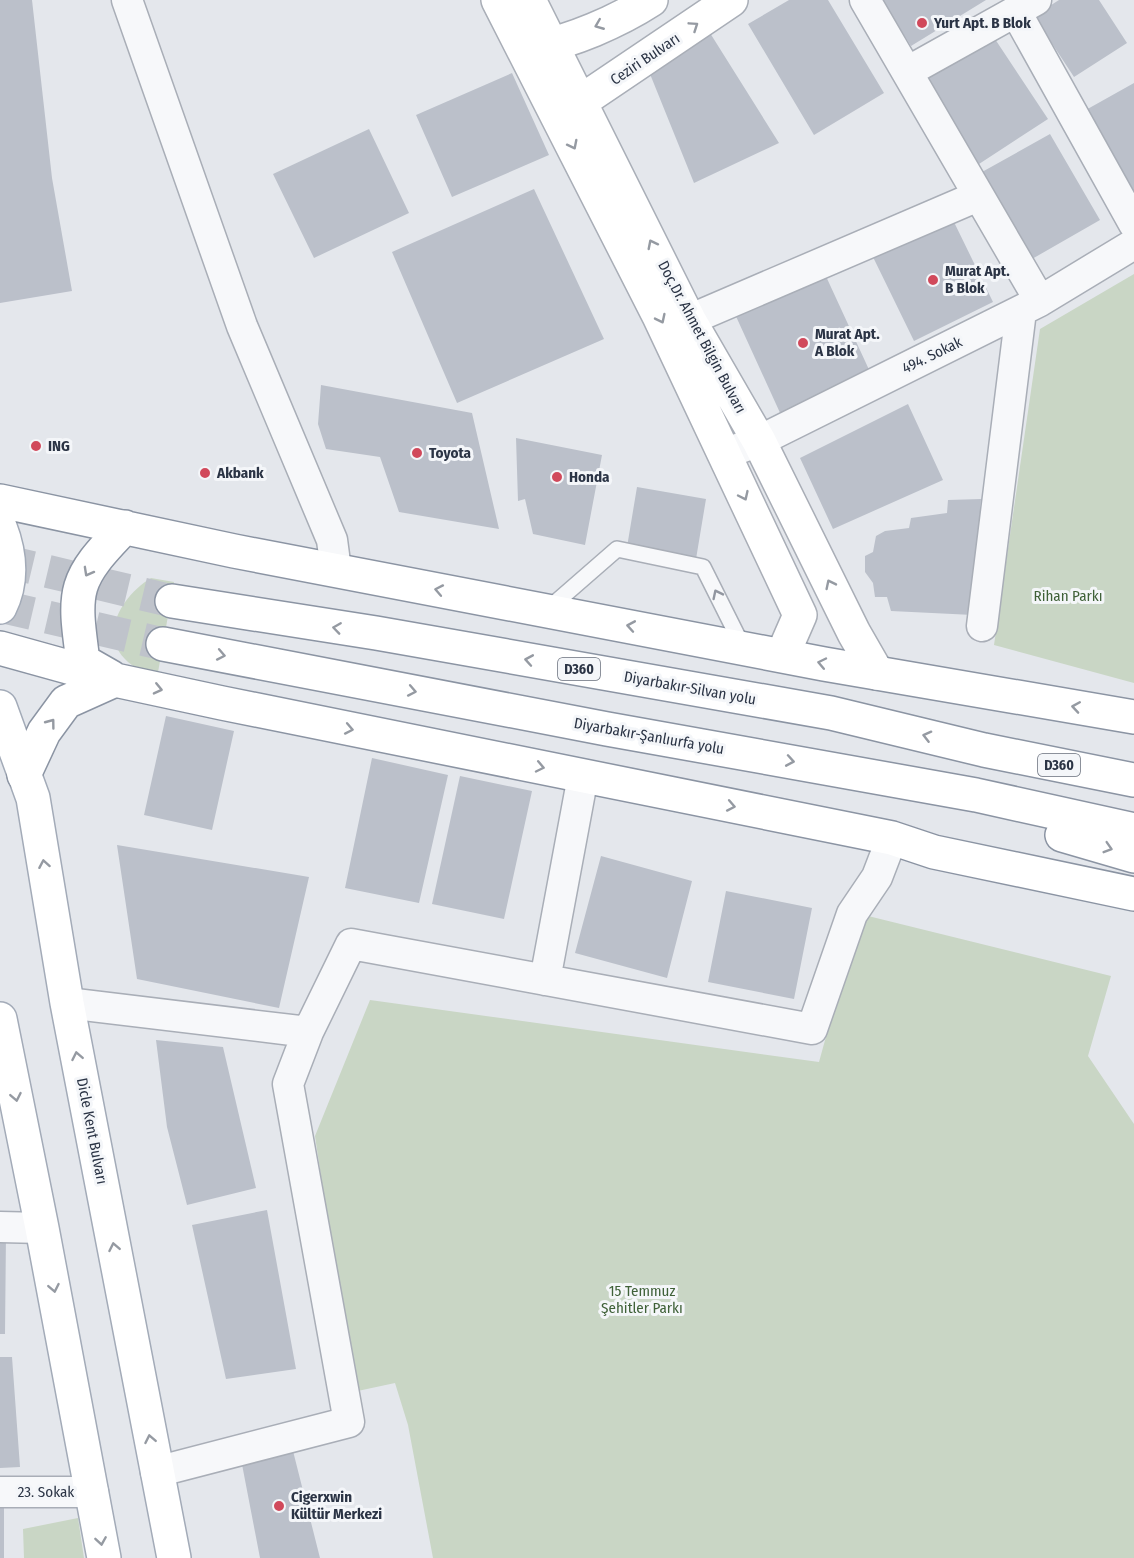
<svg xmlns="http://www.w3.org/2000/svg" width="1134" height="1558" font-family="'Fira Sans Condensed',sans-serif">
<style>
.green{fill:#c9d6c5}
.building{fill:#bbc0ca}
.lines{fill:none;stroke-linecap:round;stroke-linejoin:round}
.highway-tunnel{stroke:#bfc3cb;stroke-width:33;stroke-dasharray:33 16;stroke-linecap:butt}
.lane-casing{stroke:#a9aeb7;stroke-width:18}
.street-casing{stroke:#a9aeb7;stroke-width:33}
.secondary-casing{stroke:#a9aeb7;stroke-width:36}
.primary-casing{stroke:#a3abb8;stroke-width:36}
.highway-casing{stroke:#8b94a3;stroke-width:36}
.lane{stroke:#f7f8fa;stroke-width:15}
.street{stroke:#f7f8fa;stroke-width:30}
.secondary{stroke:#fff;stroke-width:33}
.primary{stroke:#fff;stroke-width:33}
.highway{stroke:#fff;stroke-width:33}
.oneway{stroke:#959aa2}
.oneway2{stroke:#9196a0}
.poi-dot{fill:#d1495b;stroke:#f4f6f9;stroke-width:2}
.labels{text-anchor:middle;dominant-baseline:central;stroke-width:6;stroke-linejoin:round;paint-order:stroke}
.shield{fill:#f4f6f9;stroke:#676e7b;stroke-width:1.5}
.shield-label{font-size:14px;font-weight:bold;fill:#2b3445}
.poi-label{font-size:15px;font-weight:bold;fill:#2b3445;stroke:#f4f6f9;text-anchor:start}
.street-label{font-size:15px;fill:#2b3445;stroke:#f4f6f9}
.park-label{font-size:15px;fill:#3f6138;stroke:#f4f6f9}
</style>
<rect width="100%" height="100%" fill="#e4e7ec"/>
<path class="green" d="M 1134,274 L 1134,683 L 994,645 L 1040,329 Z
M 151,578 L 174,582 L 157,678 C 148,673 136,669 128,662 C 97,635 123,595 151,578 Z
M 860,914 L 1111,976 L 1088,1056 L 1134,1124 L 1134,1558 L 433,1558 L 408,1425 L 395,1383 L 353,1392 L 315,1136 L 370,1000 L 819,1062 Z
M 78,1518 L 84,1558 L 24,1558 L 23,1529 Z"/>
<path class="building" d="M 0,0 L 32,0 L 52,178 L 72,291 L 0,303 Z
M 789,0 L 828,0 L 884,93 L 814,135 L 748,24 Z
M 882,0 L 986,0 L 911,46 Z
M 1059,0 L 1099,0 L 1127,43 L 1074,77 L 1034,16 Z
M 710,33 L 779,143 L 694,183 L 650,74 Z
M 991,33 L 1048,119 L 979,164 L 923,78 Z
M 512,73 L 549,155 L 452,197 L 416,115 Z
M 1134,83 L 1134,201 L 1084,111 Z
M 369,129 L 409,213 L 314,258 L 273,174 Z
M 1050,134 L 1100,220 L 1032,259 L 982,172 Z
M 534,189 L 604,339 L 457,403 L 392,252 Z
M 952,218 L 993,302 L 914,341 L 873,257 Z
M 824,272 L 871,374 L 781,415 L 734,312 Z
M 321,385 L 472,413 L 499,529 L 399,512 L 380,457 L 326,449 L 318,424 Z
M 908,404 L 943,480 L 833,529 L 800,458 Z
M 516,438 L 602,455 L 585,545 L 533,534 L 525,499 L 518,501 Z
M 637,487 L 706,499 L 694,571 L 625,559 Z
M 981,499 L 973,615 L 891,611 L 887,597 L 875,597 L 873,583 L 865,572 L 865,556 L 873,552 L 876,536 L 885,531 L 909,528 L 911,518 L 947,513 L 948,500 Z
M 166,716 L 234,731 L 212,830 L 144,815 Z
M 372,758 L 448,775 L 419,903 L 345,888 Z
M 460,776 L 532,791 L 504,919 L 432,904 Z
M 117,845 L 309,877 L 279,1008 L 137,979 Z
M 601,856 L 692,881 L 667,978 L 575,953 Z
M 726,891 L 812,908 L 794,999 L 708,982 Z
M 156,1040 L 223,1047 L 256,1188 L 187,1205 L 167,1127 Z
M 267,1210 L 296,1369 L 226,1379 L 192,1225 Z
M 0,1233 L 6,1233 L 5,1334 L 0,1334 Z
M 0,1357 L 12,1357 L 20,1467 L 0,1468 Z
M 291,1443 L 320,1558 L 260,1558 L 240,1454 Z
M 0,1508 L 4,1508 L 4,1558 L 0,1558 Z"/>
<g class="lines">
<path class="highway-tunnel" d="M 0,560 L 172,601
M 0,606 L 163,644"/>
<g class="lane-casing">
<path id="lane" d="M 547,610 L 617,549 L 703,567 L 743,647"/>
</g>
<g class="street-casing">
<path id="street" d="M 127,0 L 242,326 L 332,540 L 336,570
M 865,0 L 1040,301
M 1016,12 L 1134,224
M 907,72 L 1036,0
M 689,320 L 978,196
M 724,454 L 759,441 L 1040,301 L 1134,244
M 982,626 L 1021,311
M 545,980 L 583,776
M 67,1003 L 308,1032
M 0,1227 L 42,1228
M 156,1472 L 349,1422 L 288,1084 L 308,1032 L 351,944 L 812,1029 L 852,914 L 877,877 L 892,838
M 0,1492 L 93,1492"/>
</g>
<g class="secondary-casing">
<path id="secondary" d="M 498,0 L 659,316 L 800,615 L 783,654
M 529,0 L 689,320 L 759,441 L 854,633 L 877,673
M 532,49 C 572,41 617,22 651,0
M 559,109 L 580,102 L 731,0"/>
</g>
<g class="primary-casing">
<path id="primary" d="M 0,527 C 10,553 13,581 0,607
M 0,707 L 33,798 L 67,1003 L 174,1558
M 0,1019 L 42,1228 L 104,1558"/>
</g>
<g class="highway-casing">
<path id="highway" d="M 0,501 L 234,551 L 824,664 L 1134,717
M 172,601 L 376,633 L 831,713 L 984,750 L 1134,780
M 163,644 L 607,729 L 976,795 L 1134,830
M 0,648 L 115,680 L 222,703 L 892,838 L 934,852 L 1134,894
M 111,677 L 83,661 C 73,589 73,580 125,527
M 24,775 L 44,732 L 66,702 L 115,680
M 1062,835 L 1134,856"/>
</g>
<use href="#lane" class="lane"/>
<use href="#street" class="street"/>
<use href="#secondary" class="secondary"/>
<use href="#primary" class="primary"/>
<use href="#highway" class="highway"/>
</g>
<defs><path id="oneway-chevron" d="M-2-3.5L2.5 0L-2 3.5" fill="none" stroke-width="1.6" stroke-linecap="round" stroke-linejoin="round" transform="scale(1.5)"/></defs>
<g class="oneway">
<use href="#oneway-chevron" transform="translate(599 25) rotate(158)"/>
<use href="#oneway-chevron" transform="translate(694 26) rotate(-34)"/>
<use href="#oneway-chevron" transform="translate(573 145) rotate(63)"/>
<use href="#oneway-chevron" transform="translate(652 244) rotate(-117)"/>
<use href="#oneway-chevron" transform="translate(661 319) rotate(64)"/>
<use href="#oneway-chevron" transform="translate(744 496) rotate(65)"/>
<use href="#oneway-chevron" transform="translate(88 572) rotate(119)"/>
<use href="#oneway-chevron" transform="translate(830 584) rotate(-116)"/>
<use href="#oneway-chevron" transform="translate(439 590) rotate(-169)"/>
<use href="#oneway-chevron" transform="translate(631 626) rotate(-170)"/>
<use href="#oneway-chevron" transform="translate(337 628) rotate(-172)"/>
<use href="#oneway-chevron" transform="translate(221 655) rotate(11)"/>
<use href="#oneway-chevron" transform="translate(529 660) rotate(-170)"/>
<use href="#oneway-chevron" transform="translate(822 663) rotate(-168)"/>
<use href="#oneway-chevron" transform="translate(158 689) rotate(13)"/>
<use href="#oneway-chevron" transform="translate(412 691) rotate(11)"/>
<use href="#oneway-chevron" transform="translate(1076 707) rotate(-171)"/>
<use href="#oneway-chevron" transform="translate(51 723) rotate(-53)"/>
<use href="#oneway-chevron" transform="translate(349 729) rotate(11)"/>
<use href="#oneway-chevron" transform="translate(927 736) rotate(-166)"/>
<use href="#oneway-chevron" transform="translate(790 761) rotate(10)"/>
<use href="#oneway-chevron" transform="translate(540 767) rotate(12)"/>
<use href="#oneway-chevron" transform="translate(731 806) rotate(11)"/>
<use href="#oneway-chevron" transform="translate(1108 848) rotate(17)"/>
<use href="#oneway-chevron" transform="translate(44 864) rotate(-100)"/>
<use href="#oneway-chevron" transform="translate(77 1056) rotate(-101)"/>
<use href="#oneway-chevron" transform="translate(16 1097) rotate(79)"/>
<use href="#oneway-chevron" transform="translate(114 1247) rotate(-101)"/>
<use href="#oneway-chevron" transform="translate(54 1288) rotate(79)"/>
<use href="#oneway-chevron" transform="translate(150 1439) rotate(-101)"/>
<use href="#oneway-chevron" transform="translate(101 1541) rotate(81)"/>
</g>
<use class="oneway2" href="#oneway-chevron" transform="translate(717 594) rotate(-116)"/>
<g class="poi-dot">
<circle cx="922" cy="23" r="6"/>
<circle cx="933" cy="280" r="6"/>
<circle cx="803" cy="343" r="6"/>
<circle cx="36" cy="446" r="6"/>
<circle cx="417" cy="453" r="6"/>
<circle cx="205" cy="473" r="6"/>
<circle cx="557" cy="477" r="6"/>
<circle cx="279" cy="1506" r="6"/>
</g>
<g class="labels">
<g class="shield">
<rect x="558" y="658" width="42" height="22" rx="4.5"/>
<rect x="1038" y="754" width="42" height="22" rx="4.5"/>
</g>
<g class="shield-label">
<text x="579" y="669">D360</text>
<text x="1059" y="765">D360</text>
</g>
<g class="poi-label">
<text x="934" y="23">Yurt Apt. B Blok</text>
<text x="945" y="271">Murat Apt.<tspan x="945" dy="17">B Blok</tspan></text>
<text x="815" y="334">Murat Apt.<tspan x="815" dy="17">A Blok</tspan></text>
<text x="48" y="446">ING</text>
<text x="429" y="453">Toyota</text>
<text x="217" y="473">Akbank</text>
<text x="569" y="477">Honda</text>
<text x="291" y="1497">Cigerxwin<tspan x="291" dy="17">Kültür Merkezi</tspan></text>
</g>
<g class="street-label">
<text transform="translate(645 59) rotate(-34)">Ceziri Bulvarı</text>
<text transform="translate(702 337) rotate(62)">Doç.Dr. Ahmet Bilgin Bulvarı</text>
<text transform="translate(932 355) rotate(-26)">494. Sokak</text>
<text transform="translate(690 688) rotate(10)">Diyarbakır-Silvan yolu</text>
<text transform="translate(649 736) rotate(10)">Diyarbakır-Şanlıurfa yolu</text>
<text transform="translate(92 1131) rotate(79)">Dicle Kent Bulvarı</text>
<text x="46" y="1492">23. Sokak</text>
</g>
<g class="park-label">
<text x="1068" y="596">Rihan Parkı</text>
<text x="642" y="1291">15 Temmuz<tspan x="642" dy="17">Şehitler Parkı</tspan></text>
</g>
</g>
</svg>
